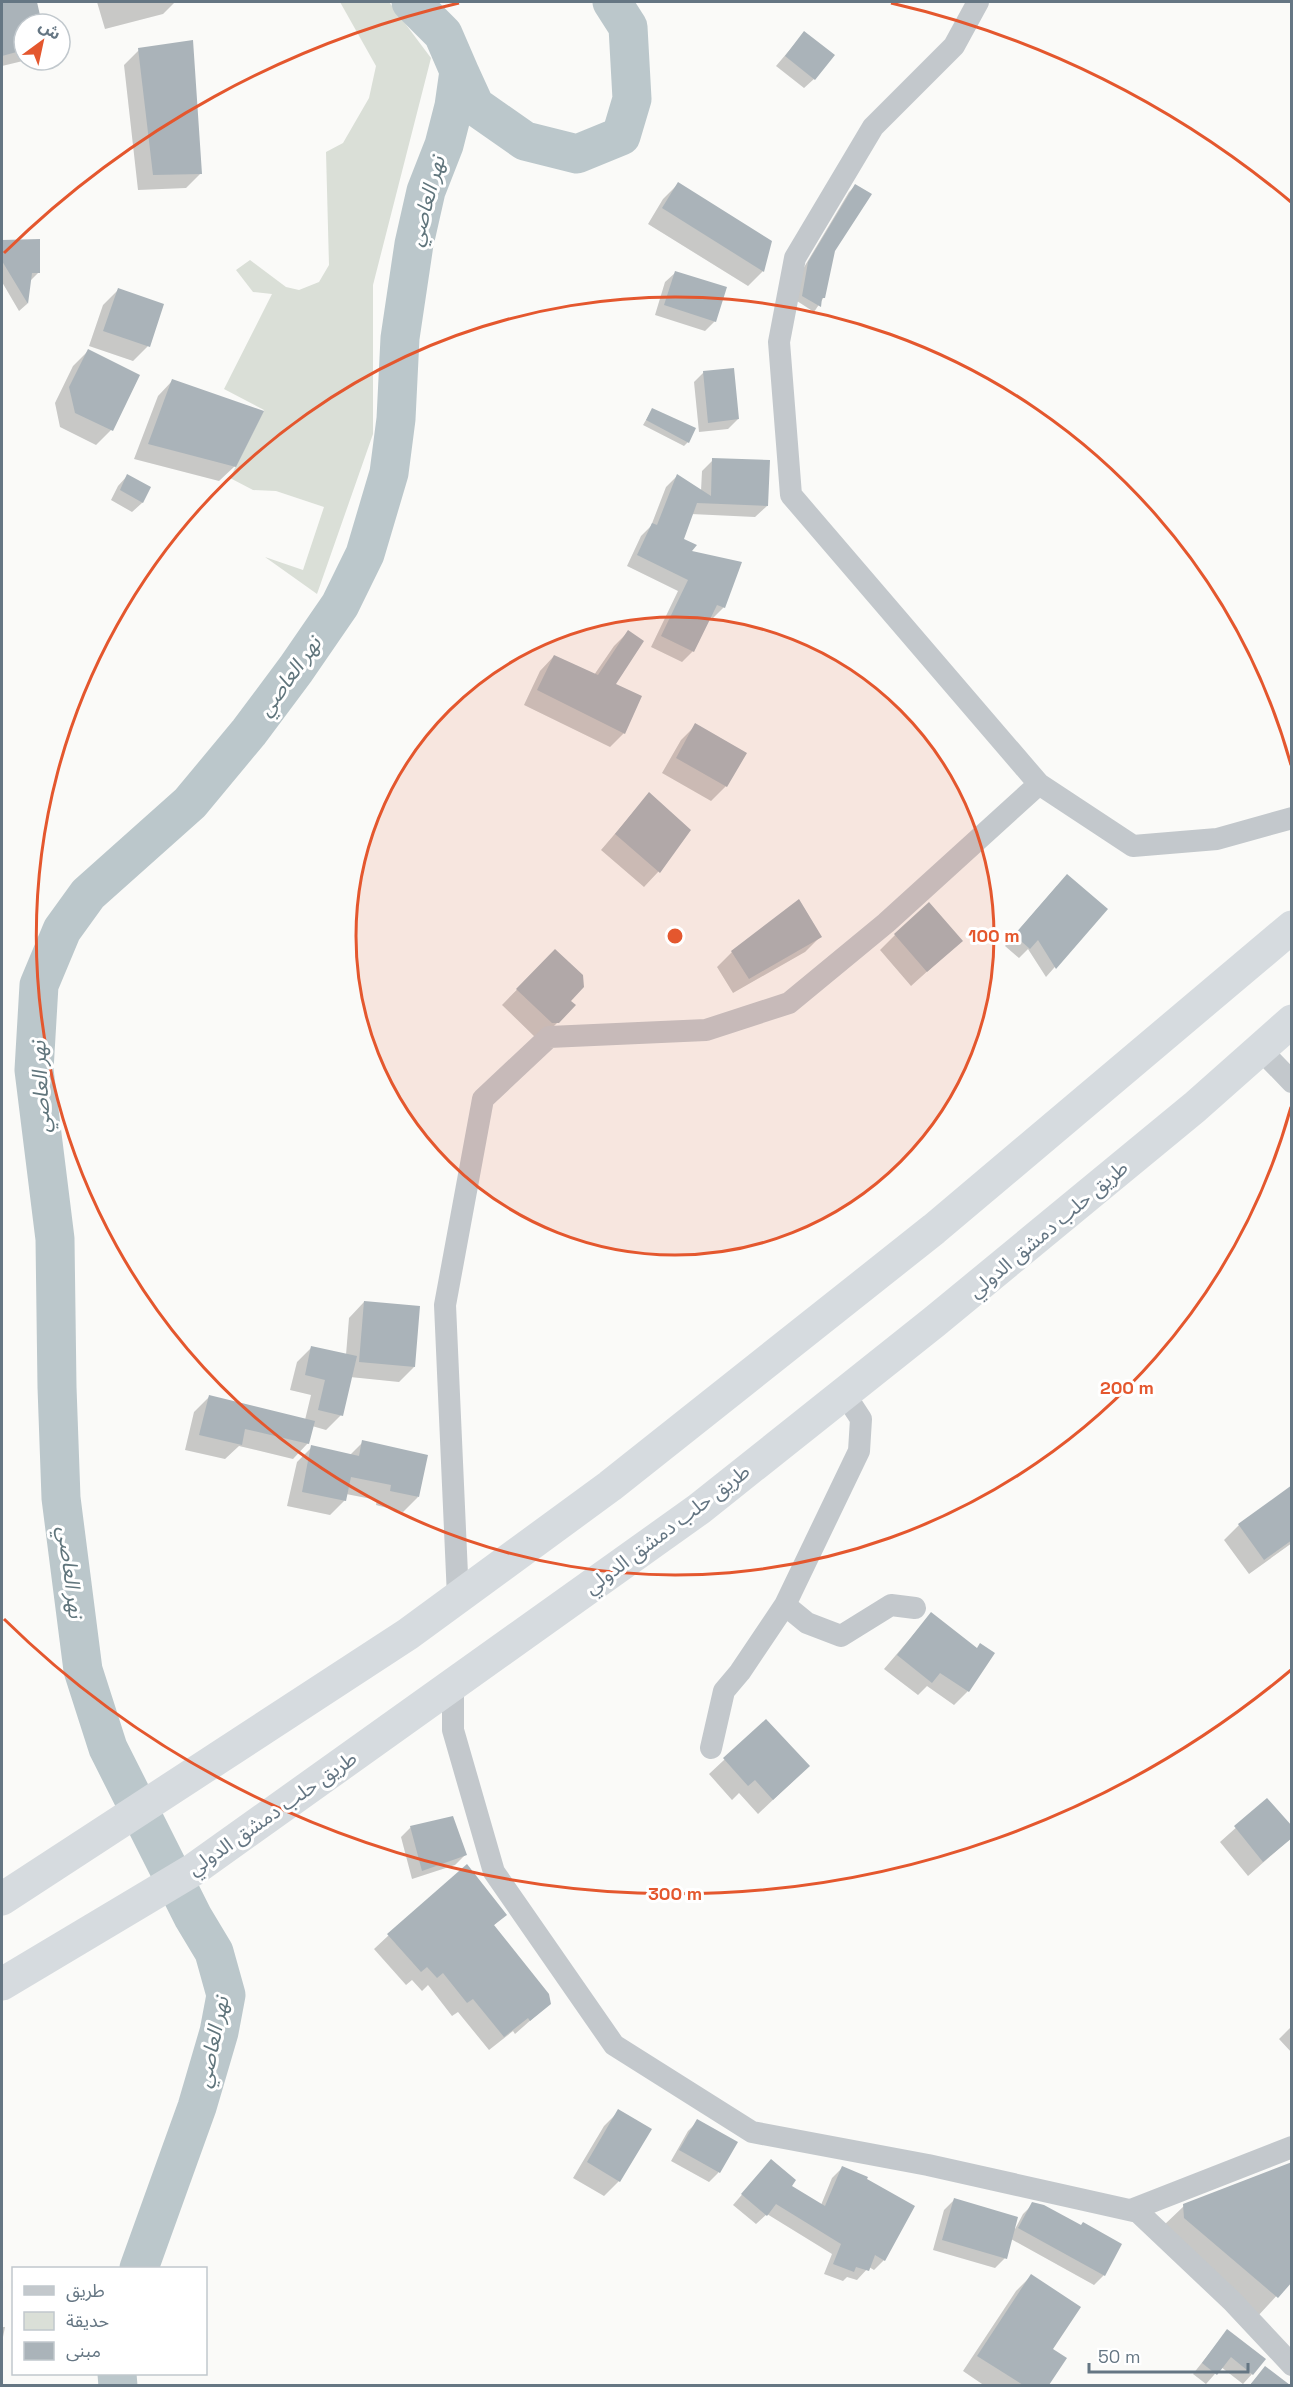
<svg xmlns="http://www.w3.org/2000/svg" width="1293" height="2387" font-family="'Space Grotesk','Noto Sans Arabic',sans-serif">
<style>
.green{fill:#dadfd7}
.shadow{fill:#0003}
.lines{fill:none;stroke-linecap:round;stroke-linejoin:round}
.river{stroke:#bbc7cb;stroke-width:39}
.building{fill:#aab3b9}
.street{stroke:#c3c8cc;stroke-width:22}
.highway{stroke:#d6dbdf;stroke-width:33}
.ring{fill:none;stroke:#e4572e;stroke-width:3}
.labels{text-anchor:middle;dominant-baseline:central;stroke-width:6;stroke-linejoin:round;paint-order:stroke}
.street-label{font-size:20px;fill:#657683;stroke:#fff}
.water-label{font-size:21px;font-style:italic;fill:#60757c;stroke:#fff}
.centre{fill:#e4572e;stroke:#fff;stroke-width:3}
.ring-label{font-size:18px;text-anchor:middle;font-weight:bold;fill:#e4572e;stroke:#fff;stroke-width:6;stroke-linejoin:round;paint-order:stroke}
</style>
<rect width="100%" height="100%" fill="#fafaf8"/>
<path class="green" d="M 340,2 L 389,2 L 431,58 L 373,285 L 373,434 L 317,594 L 265,557 L 303,570 L 324,507 L 276,491 L 253,490 L 230,478 L 264,410 L 224,389 L 272,294 L 253,292 L 236,270 L 250,260 L 286,287 L 299,290 L 319,282 L 329,265 L 326,152 L 343,143 L 369,98 L 376,66 Z"/>
<path class="shadow" d="M 2,2 L 35,2 L 41,24 L 24,24 L 24,60 L 27,60 L 2,66 Z
M 97,2 L 175,2 L 163,14 L 105,29 Z
M 804,33 L 814,79 L 804,88 L 776,66 Z
M 139,50 L 201,173 L 186,188 L 138,190 L 124,65 Z
M 678,184 L 770,242 L 763,271 L 748,286 L 648,224 L 663,199 Z
M 855,186 L 834,250 L 824,297 L 814,312 L 797,301 L 803,269 L 849,192 Z
M 2,241 L 38,241 L 39,272 L 29,282 L 27,304 L 19,311 L 2,282 Z
M 675,273 L 715,321 L 705,331 L 655,315 L 665,282 Z
M 118,290 L 148,346 L 133,361 L 89,346 L 103,305 Z
M 88,351 L 138,376 L 111,430 L 96,445 L 60,427 L 55,403 L 73,366 Z
M 704,372 L 738,419 L 728,429 L 699,432 L 694,382 Z
M 173,380 L 235,466 L 219,481 L 134,459 L 158,396 Z
M 652,410 L 688,442 L 684,446 L 643,425 Z
M 713,460 L 767,506 L 755,517 L 691,514 L 682,540 L 724,607 L 713,618 L 710,617 L 693,651 L 682,662 L 651,647 L 678,591 L 627,566 L 641,536 L 651,526 L 666,487 L 677,476 L 701,491 L 702,471 Z
M 127,476 L 149,488 L 142,503 L 132,512 L 111,500 L 118,486 Z
M 628,632 L 613,684 L 624,733 L 610,747 L 524,705 L 540,671 L 554,656 L 594,675 L 614,646 Z
M 696,725 L 726,786 L 711,801 L 662,773 L 681,740 Z
M 649,794 L 689,830 L 658,872 L 644,887 L 601,850 Z
M 1057,886 L 1106,909 L 1046,977 L 1028,949 L 1019,958 L 1005,946 Z
M 895,935 L 961,941 L 911,986 L 880,950 Z
M 820,937 L 805,952 L 733,993 L 717,967 L 732,952 Z
M 540,966 L 569,1001 L 558,1022 L 542,1038 L 536,1038 L 502,1005 Z
M 364,1302 L 414,1367 L 399,1382 L 350,1377 L 341,1415 L 326,1430 L 312,1426 L 308,1443 L 293,1459 L 239,1446 L 225,1459 L 185,1450 L 194,1412 L 209,1397 L 305,1420 L 311,1395 L 290,1390 L 297,1362 L 312,1347 L 346,1355 L 349,1318 Z
M 363,1442 L 418,1497 L 403,1512 L 376,1505 L 377,1500 L 346,1494 L 345,1500 L 330,1515 L 287,1506 L 297,1462 L 312,1447 L 350,1455 Z
M 1292,1487 L 1292,1543 L 1249,1574 L 1224,1540 L 1239,1525 Z
M 931,1614 L 976,1650 L 993,1654 L 968,1691 L 954,1705 L 927,1686 L 918,1695 L 884,1669 Z
M 766,1721 L 793,1781 L 758,1814 L 739,1793 L 732,1800 L 709,1774 Z
M 1267,1800 L 1292,1837 L 1248,1876 L 1220,1842 Z
M 411,1827 L 465,1855 L 455,1865 L 412,1879 L 401,1837 Z
M 505,1915 L 493,1926 L 549,2004 L 515,2034 L 513,2031 L 489,2050 L 458,2012 L 452,2016 L 428,1985 L 422,1991 L 412,1980 L 406,1985 L 374,1949 L 389,1935 Z
M 1292,2026 L 1292,2053 L 1279,2039 Z
M 619,2111 L 619,2181 L 604,2196 L 573,2178 L 604,2126 Z
M 698,2121 L 736,2143 L 718,2173 L 709,2182 L 671,2161 L 688,2131 Z
M 771,2161 L 789,2186 L 821,2205 L 832,2178 L 842,2168 L 884,2260 L 874,2270 L 869,2267 L 857,2280 L 847,2277 L 843,2281 L 824,2274 L 832,2254 L 767,2214 L 756,2224 L 733,2205 Z
M 954,2200 L 1015,2229 L 1023,2214 L 1033,2204 L 1104,2275 L 1094,2285 L 1011,2239 L 1005,2258 L 995,2268 L 933,2250 L 944,2210 Z
M 1184,2206 L 1292,2279 L 1257,2317 L 1163,2226 Z
M 1031,2276 L 1051,2350 L 1065,2358 L 1047,2386 L 985,2386 L 963,2371 L 1016,2291 Z
M 2,2327 L 5,2327 L 2,2342 Z
M 1227,2331 L 1252,2374 L 1243,2384 L 1221,2367 L 1206,2384 L 1193,2374 Z
M 1265,2368 L 1288,2386 L 1249,2386 Z"/>
<g class="lines">
<path class="river" d="M 459,71 L 475,106 L 525,141 L 577,154 L 621,136 L 632,99 L 628,27 L 612,2
M 139,2268 L 197,2107 L 219,2032 L 226,1995 L 214,1952 L 193,1917 L 108,1748 L 83,1670 L 61,1498 L 57,1387 L 55,1239 L 34,1070 L 39,985 L 62,930 L 88,894 L 190,803 L 249,732 L 296,669 L 340,605 L 365,554 L 389,473 L 396,419 L 400,338 L 414,244 L 426,191 L 444,145 L 454,106 L 459,71 L 443,34 L 411,2
M 117,2374 L 118,2386"/>
</g>
<path class="building" d="M 2,2 L 37,2 L 42,24 L 24,24 L 24,50 L 2,56 Z
M 804,31 L 835,55 L 815,80 L 785,56 Z
M 193,40 L 202,174 L 153,175 L 138,48 Z
M 678,182 L 772,241 L 764,272 L 662,208 Z
M 855,184 L 872,194 L 835,251 L 825,298 L 822,298 L 821,307 L 802,296 L 808,262 Z
M 40,239 L 40,273 L 32,273 L 28,304 L 2,261 L 2,240 Z
M 675,271 L 727,287 L 716,322 L 664,305 Z
M 118,288 L 164,304 L 150,347 L 103,331 Z
M 88,349 L 140,375 L 113,431 L 75,413 L 69,387 Z
M 734,368 L 739,419 L 708,423 L 703,371 Z
M 172,379 L 264,411 L 236,467 L 148,444 Z
M 652,408 L 696,428 L 689,443 L 646,420 Z
M 712,458 L 770,460 L 768,506 L 697,503 L 684,539 L 697,545 L 692,551 L 742,562 L 725,608 L 717,605 L 694,652 L 661,636 L 688,580 L 637,555 L 652,523 L 657,525 L 677,474 L 711,496 Z
M 127,474 L 151,487 L 143,503 L 120,490 Z
M 628,630 L 644,641 L 616,684 L 642,696 L 625,734 L 537,690 L 554,655 L 598,675 Z
M 695,723 L 747,753 L 727,787 L 676,758 Z
M 649,792 L 691,830 L 660,873 L 615,834 Z
M 1067,874 L 1108,909 L 1056,969 L 1038,940 L 1030,949 L 1014,935 Z
M 799,899 L 822,937 L 749,979 L 731,951 Z
M 929,902 L 963,941 L 927,972 L 894,934 Z
M 555,949 L 583,975 L 584,987 L 571,1001 L 576,1005 L 559,1023 L 552,1023 L 516,989 Z
M 364,1301 L 420,1306 L 415,1367 L 359,1362 Z
M 311,1346 L 357,1356 L 343,1416 L 318,1410 L 325,1380 L 305,1375 Z
M 209,1395 L 315,1421 L 309,1444 L 245,1429 L 242,1445 L 199,1435 Z
M 362,1440 L 428,1455 L 419,1497 L 390,1491 L 391,1485 L 351,1477 L 346,1501 L 302,1492 L 311,1445 L 359,1456 Z
M 1292,1485 L 1292,1540 L 1264,1560 L 1238,1524 Z
M 931,1612 L 977,1648 L 980,1643 L 995,1653 L 969,1692 L 940,1673 L 932,1683 L 897,1655 Z
M 766,1719 L 810,1766 L 773,1800 L 755,1780 L 748,1786 L 723,1758 Z
M 1267,1798 L 1292,1826 L 1292,1838 L 1263,1862 L 1234,1826 Z
M 453,1816 L 467,1855 L 422,1871 L 410,1826 Z
M 467,1864 L 507,1915 L 494,1925 L 549,1994 L 551,2004 L 530,2021 L 528,2018 L 504,2037 L 473,1999 L 467,2003 L 443,1973 L 437,1978 L 427,1967 L 421,1972 L 387,1934 Z
M 618,2109 L 652,2129 L 620,2182 L 587,2162 Z
M 697,2119 L 738,2142 L 720,2173 L 679,2150 Z
M 771,2159 L 796,2180 L 792,2186 L 825,2206 L 842,2166 L 868,2177 L 867,2179 L 915,2206 L 885,2261 L 875,2255 L 869,2271 L 856,2267 L 854,2272 L 833,2264 L 841,2244 L 776,2204 L 767,2216 L 741,2194 Z
M 1292,2162 L 1292,2282 L 1278,2298 L 1184,2218 L 1183,2204 Z
M 954,2198 L 1018,2217 L 1007,2259 L 942,2240 Z
M 1032,2202 L 1044,2205 L 1081,2225 L 1083,2222 L 1122,2244 L 1105,2276 L 1018,2228 Z
M 1031,2274 L 1081,2307 L 1053,2349 L 1067,2358 L 1049,2385 L 1023,2385 L 977,2356 Z
M 1227,2329 L 1266,2359 L 1253,2375 L 1231,2357 L 1217,2375 L 1202,2363 Z
M 1265,2366 L 1290,2385 L 1250,2385 Z"/>
<g class="lines">
<path class="street" d="M 978,2 L 954,46 L 873,127 L 795,258 L 779,342 L 791,495 L 1039,784 L 1133,846 L 1217,839 L 1292,818
M 1260,1049 L 1292,1082
M 458,1597 L 445,1305 L 483,1099 L 549,1037 L 706,1030 L 789,1003 L 886,923 L 1039,784
M 785,1605 L 807,1623 L 841,1636 L 891,1605 L 915,1608
M 453,1684 L 453,1730 L 494,1872 L 614,2045 L 752,2132 L 928,2165 L 1138,2212 L 1232,2301 L 1292,2365
M 711,1748 L 724,1691 L 740,1672 L 785,1605 L 859,1451 L 861,1419 L 844,1393
M 1131,2210 L 1292,2147"/>
<path class="highway" d="M 2,1899 L 408,1634 L 610,1486 L 934,1229 L 1292,927
M 2,1984 L 193,1870 L 699,1509 L 934,1322 L 1195,1107 L 1292,1021"/>
</g>
<circle cx="675" cy="936" r="319" fill="#e4572e" fill-opacity=".12"/>
<g class="ring">
<circle cx="675" cy="936" r="319"/>
<path d="M1291 1107A639 639 0 1 1 1291 765"/>
<path d="M1291 1670A958 958 0 0 1 4 1619M4 253A958 958 0 0 1 459 3M891 3A958 958 0 0 1 1291 202"/>
</g>
<g class="labels">
<g class="street-label">
<text transform="translate(1048 1229) rotate(-40)">طريق حلب دمشق الدولي</text>
<text transform="translate(667 1529) rotate(-37)">طريق حلب دمشق الدولي</text>
<text transform="translate(272 1813) rotate(-35)">طريق حلب دمشق الدولي</text>
</g>
<g class="water-label">
<text transform="translate(426 201) rotate(-75)">نهر العاصي</text>
<text transform="translate(289 676) rotate(-54)">نهر العاصي</text>
<text transform="translate(40 1087) rotate(-93)">نهر العاصي</text>
<text transform="translate(71 1572) rotate(83)">نهر العاصي</text>
<text transform="translate(212 2042) rotate(-78)">نهر العاصي</text>
</g>
</g>
<circle cx="675" cy="936" r="9" class="centre"/>
<g class="ring-label">
<text x="994" y="942">100 m</text>
<text x="1127" y="1394">200 m</text>
<text x="675" y="1900">300 m</text>
</g>
<rect width="1293" height="2387" fill="none" stroke="#657683" stroke-width="6"/>
<rect x="12" y="2267" width="195" height="108" fill="#ffffff" stroke="#c1c8cd" stroke-width="1.5"/>
<rect x="24" y="2286" width="30" height="9" fill="#c3c8cc" stroke="#c1c8cd" stroke-width="1.5"/>
<text x="66" y="2297" font-size="18" fill="#657683">طريق</text>
<rect x="24" y="2312" width="30" height="18" fill="#dadfd7" stroke="#c1c8cd" stroke-width="1.5"/>
<text x="66" y="2327" font-size="18" fill="#657683">حديقة</text>
<rect x="24" y="2342" width="30" height="18" fill="#aab3b9" stroke="#c1c8cd" stroke-width="1.5"/>
<text x="66" y="2357" font-size="18" fill="#657683">مبنى</text>
<g transform="translate(42 42) rotate(33)"><circle r="28" fill="#ffffff" stroke="#c1c8cd" stroke-width="1.5"/>
<path d="M0-4.5L10 22L0 15L-10 22Z" fill="#e4572e"/>
<text y="-9" font-size="16" font-weight="bold" text-anchor="middle" fill="#657683">ش</text>
</g>
<path d="M1089 2363v9h159v-9" fill="none" stroke="#657683" stroke-width="3"/>
<text x="1098" y="2363" font-size="18" fill="#657683" stroke="#ffffff" stroke-width="4.5" paint-order="stroke">50 m</text>
</svg>
